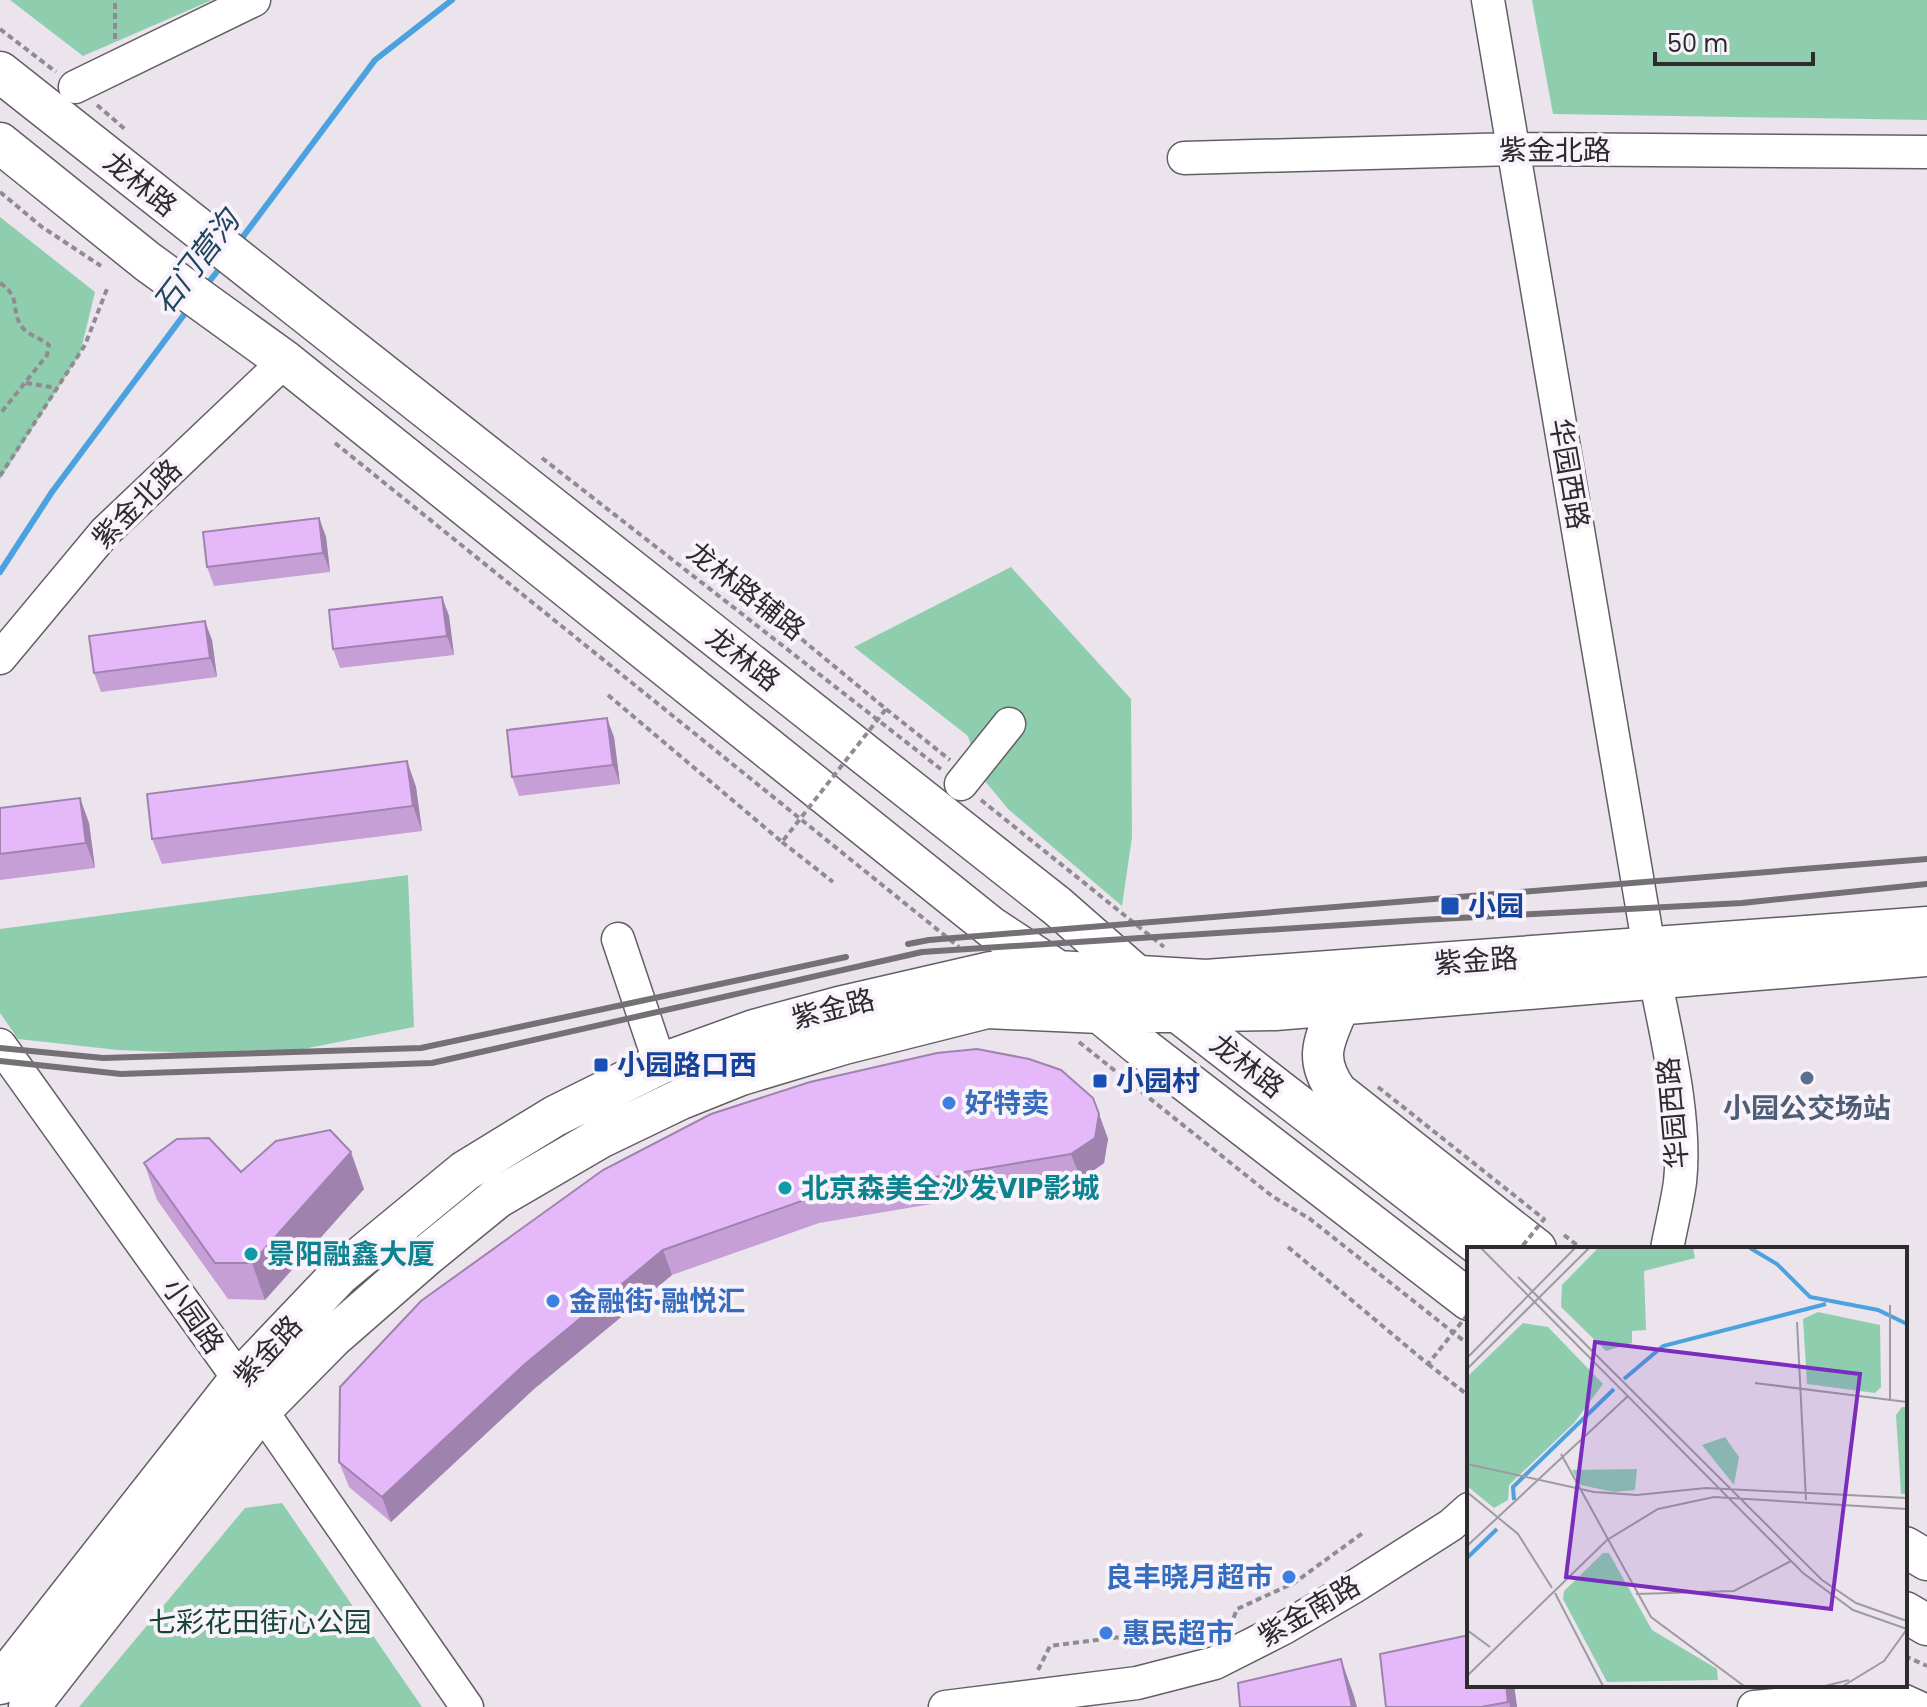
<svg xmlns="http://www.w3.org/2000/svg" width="1927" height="1707" font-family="Poppins,'Noto Sans SC',sans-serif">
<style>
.green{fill:#8eceaf}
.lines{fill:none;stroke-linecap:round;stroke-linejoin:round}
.stream{stroke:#4ba2df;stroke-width:6}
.minor-casing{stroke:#645f67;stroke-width:35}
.major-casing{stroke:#645f67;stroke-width:43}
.path{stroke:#908b92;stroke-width:4;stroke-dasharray:6 4;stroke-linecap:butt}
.minor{stroke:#fff;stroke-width:32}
.major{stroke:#fff;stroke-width:40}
.rail{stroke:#757076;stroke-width:6}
.path-bridge{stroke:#908b92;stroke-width:4;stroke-dasharray:6 4;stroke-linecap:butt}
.wall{fill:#c59fd6}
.shaded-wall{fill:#a082ae}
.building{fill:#e5b9f9;stroke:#a082ae;stroke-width:2}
.transit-dot{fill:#1a4fb4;stroke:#f8f2fb;stroke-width:3}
.service-dot{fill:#5c6f8a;stroke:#f8f2fb;stroke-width:3}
.shop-dot{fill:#3f7fe0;stroke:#f8f2fb;stroke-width:3}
.culture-dot{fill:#0f9aa8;stroke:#f8f2fb;stroke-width:3}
.labels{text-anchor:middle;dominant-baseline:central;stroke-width:8;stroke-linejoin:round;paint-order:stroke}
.street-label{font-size:28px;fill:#2e2b2f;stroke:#f8f2fb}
.transit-label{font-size:28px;font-weight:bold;fill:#164399;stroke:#f8f2fb;text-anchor:start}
.shop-label{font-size:28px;font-weight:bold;fill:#366cbe;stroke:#f8f2fb;text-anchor:start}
.service-label{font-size:28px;font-weight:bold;fill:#4e5e75;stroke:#f8f2fb}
.culture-label{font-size:28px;font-weight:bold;fill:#0d838f;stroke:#f8f2fb;text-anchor:start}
.park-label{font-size:28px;fill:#174633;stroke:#f8f2fb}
.water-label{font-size:30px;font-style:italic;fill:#21455f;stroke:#f8f2fb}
.inset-river{fill:none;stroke:#4ba2df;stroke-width:4}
.inset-road{fill:none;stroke:#9f9aa1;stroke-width:2}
.view{fill:#7b2cbf;fill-opacity:0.15;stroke:#7b2cbf;stroke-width:4}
.inset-edge{fill:none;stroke:#2e2b2f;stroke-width:4}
</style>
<rect width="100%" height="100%" fill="#ebe4ed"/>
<path class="green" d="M 10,0 L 212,0 L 83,56 Z
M 1532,0 L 1927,0 L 1927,120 L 1553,114 Z
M 0,217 L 95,292 L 80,354 L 0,479 Z
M 1011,567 L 1131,699 L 1132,837 L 1122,906 L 1008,809 L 980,775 L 968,736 L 854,647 Z
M 408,875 L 414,1027 L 268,1056 L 118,1050 L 18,1039 L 0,1013 L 0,929 Z
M 282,1503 L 422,1707 L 79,1707 L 245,1508 Z"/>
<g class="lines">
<path class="stream" d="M 239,242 L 375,60 L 452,0
M 205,287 L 223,264
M 0,572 L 52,492 L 189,308"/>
<g class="minor-casing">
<path id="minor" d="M 1488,0 L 1649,948
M 75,87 L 254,0
M 1184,158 L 1514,149 L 1927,152
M 0,658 L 105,532 L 285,361
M 961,784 L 1009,724
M 618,939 L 660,1064
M 1655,978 C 1667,1039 1687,1120 1680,1182 C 1677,1204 1671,1227 1667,1249
M 0,1045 L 261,1410 L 467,1707
M 945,1707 L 1137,1683 L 1215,1663 L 1284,1628 L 1352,1588 L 1451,1525 L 1469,1509
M 1754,1707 L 1889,1694 L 1918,1707"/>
</g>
<g class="major-casing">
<path id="major" d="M 0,72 L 1057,906 L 1179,1013 L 1484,1249
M 0,143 L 148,262 L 285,361 L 991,927 L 1058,971 L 1100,1013 L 1139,1045 L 1469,1300
M 1339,1006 C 1324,1041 1313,1058 1337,1092 L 1536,1249
M 1905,1547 L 1927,1560
M 1905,1612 L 1927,1625
M 0,1684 L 239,1380 L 340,1274 L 465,1171 L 555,1116 L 660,1064 L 754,1030 L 839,1007 L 991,972 L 1058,971 L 1206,980 L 1927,927
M 29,1707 L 261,1410 L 333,1337 L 427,1255 L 497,1198 L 600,1138 L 681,1099 L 741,1075 L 844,1044 L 987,1008 L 1100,1013 L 1275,1010 L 1927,956"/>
</g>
<path class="path" d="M 0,29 L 56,72
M 115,39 L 115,0
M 97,105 L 127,131
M 0,192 L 42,227 L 101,266
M 0,283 C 22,297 10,311 22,327 C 29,336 41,338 49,345 L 47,355 L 0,414
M 26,383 L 57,388
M 335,443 L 959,947
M 542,458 L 942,770
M 0,476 L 85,345 L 107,289
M 886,709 L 950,760
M 981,800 L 1164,947
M 782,842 L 833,882
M 1079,1042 L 1272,1196 L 1310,1219 L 1469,1345
M 1564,1235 L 1582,1249
M 1428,1364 L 1469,1396
M 1230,1627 L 1237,1609 L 1294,1583 L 1364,1532
M 1905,1656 L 1927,1666
M 1038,1670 L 1050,1646 L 1175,1630 L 1189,1642"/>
<use href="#minor" class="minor"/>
<use href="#major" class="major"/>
<path class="rail" d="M 908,944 L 929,940 L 1927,859
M 0,1048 L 103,1058 L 421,1048 L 846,957
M 0,1061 L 121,1074 L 432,1063 L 922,952 L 1420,920 L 1742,903 L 1927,884"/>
<path class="path-bridge" d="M 608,695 L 782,842 L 886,709 L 713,566
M 1378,1087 L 1544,1219 L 1520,1249
M 1288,1247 L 1428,1364 L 1469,1313"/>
</g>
<path class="wall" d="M 319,518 L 326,537 L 330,572 L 214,586 L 207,567 Z
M 442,597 L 449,616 L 454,655 L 340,668 L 333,649 Z
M 212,640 L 217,677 L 101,692 L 94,673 Z
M 614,737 L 620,784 L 519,796 L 512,777 Z
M 407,761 L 416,787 L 422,831 L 162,864 L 152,839 Z
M 80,798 L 89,823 L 95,868 L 0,880 L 0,808 Z
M 1093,1098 L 1108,1139 L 1104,1163 L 1081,1179 L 819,1223 L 672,1275 L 534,1389 L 391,1522 L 349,1487 L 339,1462 L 421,1301 Z
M 144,1163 L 241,1172 L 364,1189 L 265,1300 L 228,1299 L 157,1200 Z
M 1469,1685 L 1514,1685 L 1517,1707 L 1386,1707 Z"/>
<path class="shaded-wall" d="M 319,518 L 326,537 L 330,572 L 323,553 Z
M 442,597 L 449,616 L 454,655 L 447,636 Z
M 205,621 L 212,640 L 217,677 L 210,658 Z
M 607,718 L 614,737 L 620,784 L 613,765 Z
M 407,761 L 416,787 L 422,831 L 413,806 Z
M 80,798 L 89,823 L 95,868 L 86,843 Z
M 1099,1114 L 1108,1139 L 1104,1163 L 1081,1179 L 1071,1154 Z
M 351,1152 L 364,1189 L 265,1300 L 252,1263 Z
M 663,1250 L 672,1275 L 534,1389 L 391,1522 L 382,1497 L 525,1364 Z
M 1341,1659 L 1354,1696 L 1357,1707 L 1352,1707 Z
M 1506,1685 L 1514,1685 L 1517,1707 L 1510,1707 Z"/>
<path class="building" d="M 319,518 L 323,553 L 207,567 L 203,532 Z
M 442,597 L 447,636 L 333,649 L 329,610 Z
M 205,621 L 210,658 L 94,673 L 89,636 Z
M 607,718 L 613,765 L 512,777 L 507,730 Z
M 407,761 L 413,806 L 152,839 L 147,794 Z
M 80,798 L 86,843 L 0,854 L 0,808 Z
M 977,1049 L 1029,1059 L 1061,1070 L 1093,1098 L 1099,1114 L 1095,1138 L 1071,1154 L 810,1198 L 663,1250 L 525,1364 L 382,1497 L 339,1462 L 340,1387 L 421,1301 L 603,1170 L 711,1114 L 810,1082 L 937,1053 Z
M 330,1130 L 351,1152 L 252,1263 L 215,1263 L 144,1163 L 177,1139 L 209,1138 L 241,1172 L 276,1141 Z
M 1469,1635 L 1469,1685 L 1506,1685 L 1508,1702 L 1481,1707 L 1386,1707 L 1380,1654 Z
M 1341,1659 L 1352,1707 L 1240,1707 L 1238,1683 Z"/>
<g class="transit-dot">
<rect x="1440" y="896" width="20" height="20" rx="4"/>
<rect x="593" y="1057" width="16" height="16" rx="4"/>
<rect x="1092" y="1073" width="16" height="16" rx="4"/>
</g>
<circle class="service-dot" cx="1807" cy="1078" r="8"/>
<g class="shop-dot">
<circle cx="949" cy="1103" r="8"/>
<circle cx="553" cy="1301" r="8"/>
<circle cx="1289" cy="1577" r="8"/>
<circle cx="1106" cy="1633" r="8"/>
</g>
<g class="culture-dot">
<circle cx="785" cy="1188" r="8"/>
<circle cx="251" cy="1254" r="8"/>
</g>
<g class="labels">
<g class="street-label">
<text x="1555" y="150">紫金北路</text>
<text transform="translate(140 184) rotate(39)">龙林路</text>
<text transform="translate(1569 474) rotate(80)">华园西路</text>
<text transform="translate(137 504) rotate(-45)">紫金北路</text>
<text transform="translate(746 591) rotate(38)">龙林路辅路</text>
<text transform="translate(743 659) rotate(38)">龙林路</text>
<text transform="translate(1476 961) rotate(-4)">紫金路</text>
<text transform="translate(833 1009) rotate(-14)">紫金路</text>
<text transform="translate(1247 1066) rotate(38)">龙林路</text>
<text transform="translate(1673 1113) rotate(-95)">华园西路</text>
<text transform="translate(193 1316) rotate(55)">小园路</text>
<text transform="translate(268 1351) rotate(-47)">紫金路</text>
<text transform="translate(1309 1611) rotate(-30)">紫金南路</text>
</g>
<g class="transit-label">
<text x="1468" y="906">小园</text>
<text x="617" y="1065">小园路口西</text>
<text x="1116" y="1081">小园村</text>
</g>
<g class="shop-label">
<text x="965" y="1103">好特卖</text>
<text x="569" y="1301">金融街·融悦汇</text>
<text x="1273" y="1577" text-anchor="end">良丰晓月超市</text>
<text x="1122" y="1633">惠民超市</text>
</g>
<g class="service-label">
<text x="1807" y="1108">小园公交场站</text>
</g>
<g class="culture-label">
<text x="801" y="1188">北京森美全沙发VIP影城</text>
<text x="267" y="1254">景阳融鑫大厦</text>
</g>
<g class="park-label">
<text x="260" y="1622">七彩花田街心公园</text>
</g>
<g class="water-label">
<text transform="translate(196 262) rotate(-53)">石门营沟</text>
</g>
</g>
<g transform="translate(1467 1247)">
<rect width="440" height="440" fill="#ebe4ed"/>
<path d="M 131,1 L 226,1 L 228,11 L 177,24 L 179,83 L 165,84 L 165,96 L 139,104 L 94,60 L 95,38 ZM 351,65 L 413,78 L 414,140 L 408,146 L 340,137 L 336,72 ZM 56,76 L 81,80 L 136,137 L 107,176 L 42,238 L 41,253 L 27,261 L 0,239 L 0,130 ZM 435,160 L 440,160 L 440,247 L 434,247 L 429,168 ZM 258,190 L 272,210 L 267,238 L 235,198 ZM 170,222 L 168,243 L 147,245 L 113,238 L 105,223 ZM 136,306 L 142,306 L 185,383 L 250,422 L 251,433 L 140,435 L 96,352 L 97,344 Z" fill="#8eceaf"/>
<path class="inset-river" d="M 283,1 L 310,17 L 343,50 L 411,63 L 440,77M 157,132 L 196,99 L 359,57M 47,253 L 46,240 L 147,142M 0,311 L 30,282"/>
<path class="inset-road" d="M 14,1 L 336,326 L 386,363 L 440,382 L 417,414 L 376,439M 51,30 L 355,333 L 389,356 L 440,374M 423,58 L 423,153M 330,75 L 339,253M 0,111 L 108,1M 0,122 L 122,1M 288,136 L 440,155M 94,207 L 184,370 L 277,439M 0,217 L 127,245 L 170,248 L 239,241 L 440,251M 0,245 L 51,287 L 85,341M 0,299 L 161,149M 88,346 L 136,439M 169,347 L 267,344 L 324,314M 0,383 L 23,400M 0,429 L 140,293 L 191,262 L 247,250 L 440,262M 182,439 L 288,439M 358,439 L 382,433"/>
<path class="view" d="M 128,95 L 393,127 L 364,362 L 99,330 Z"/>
<rect width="440" height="440" class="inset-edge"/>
</g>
<path d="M1655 52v12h158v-12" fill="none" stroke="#2e2b2f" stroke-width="4"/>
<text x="1667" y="52" font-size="24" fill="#2e2b2f" stroke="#f8f2fb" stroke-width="6" paint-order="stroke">50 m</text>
</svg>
